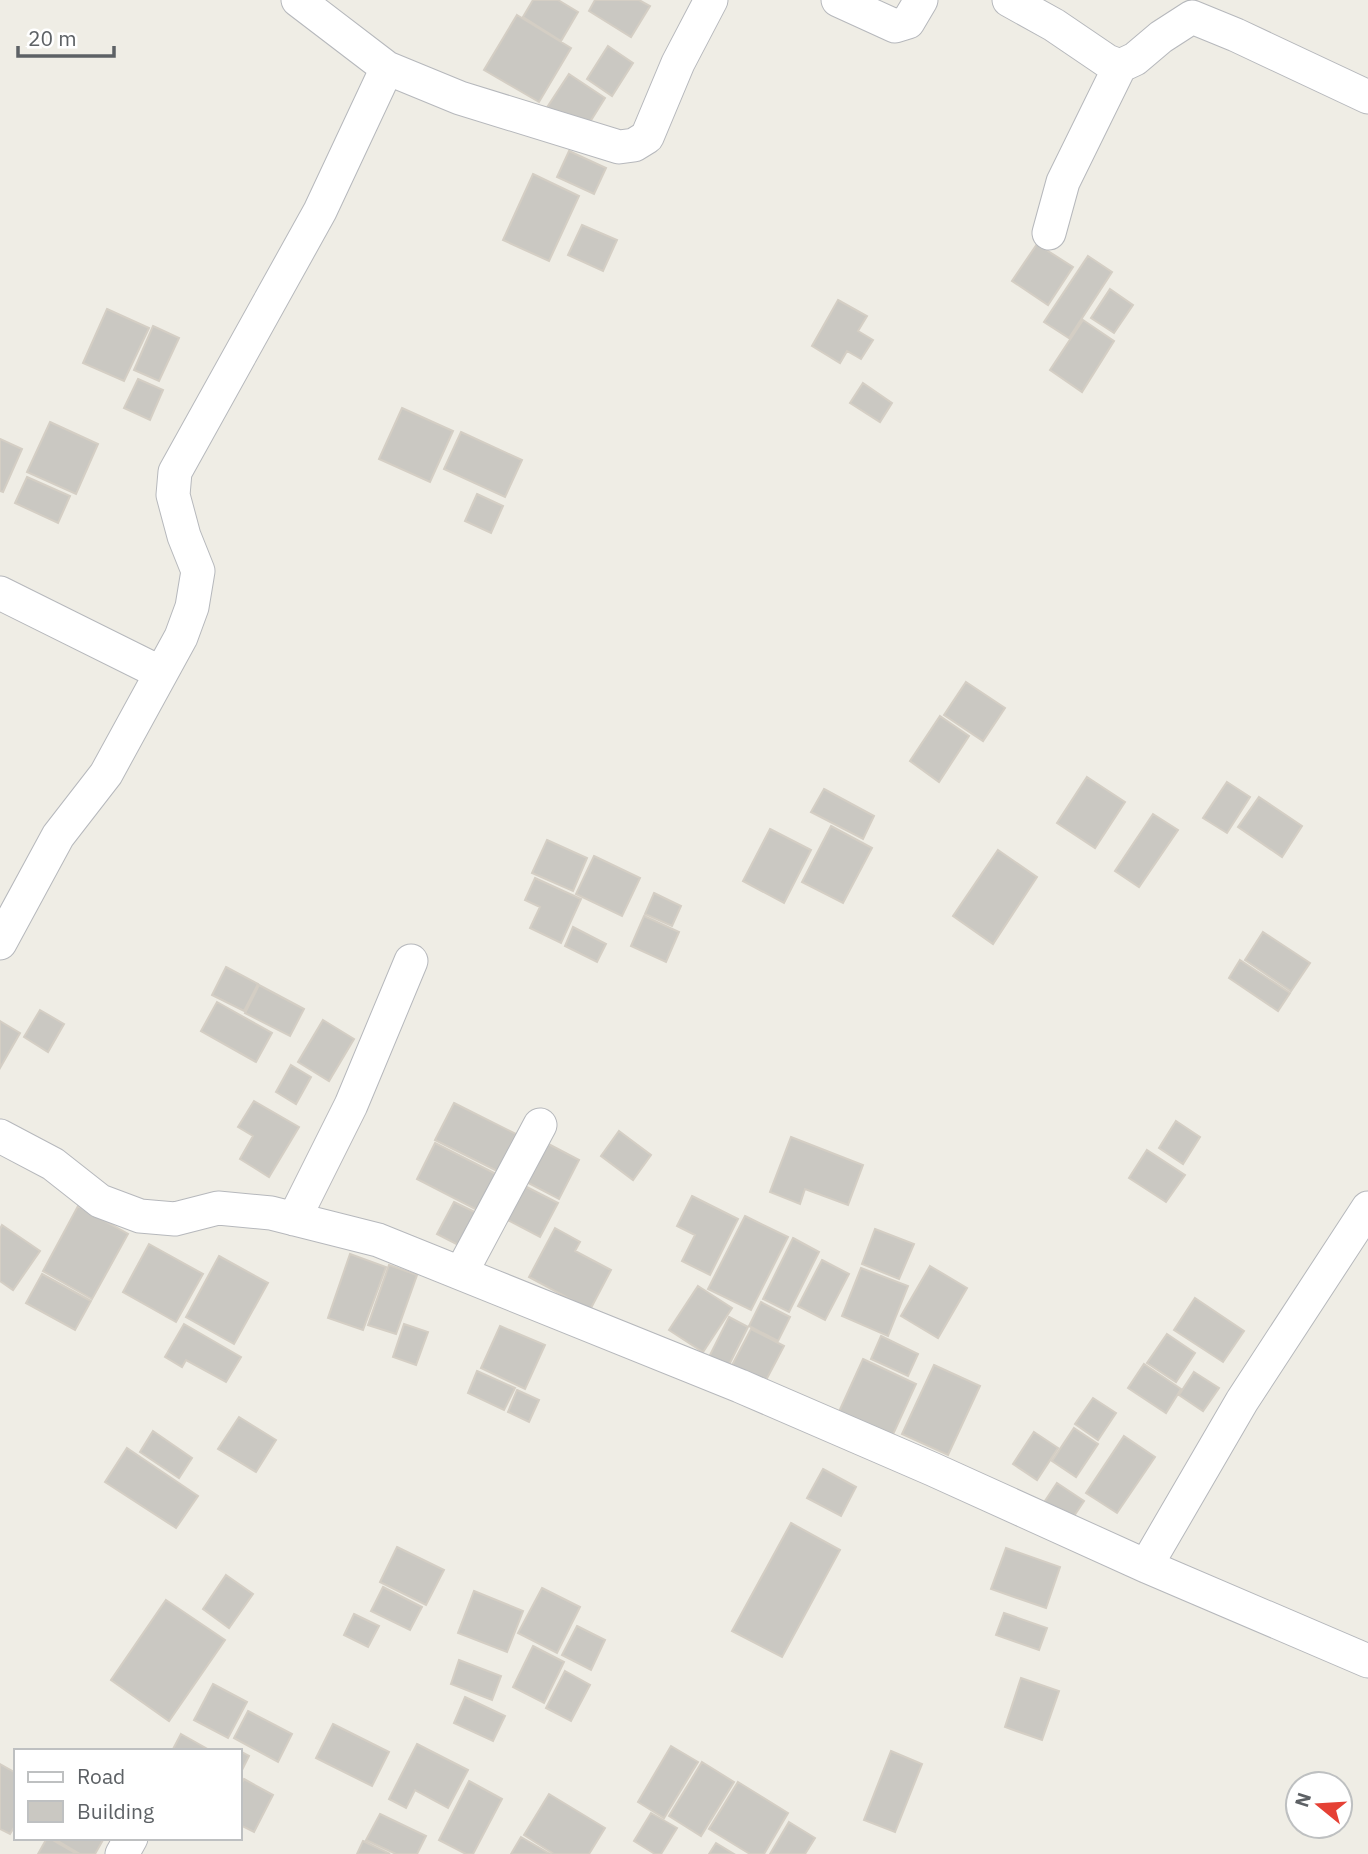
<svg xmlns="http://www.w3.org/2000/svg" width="1368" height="1854" font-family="'IBM Plex Sans',sans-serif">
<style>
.building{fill:#cac8c2;stroke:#d4cec4;stroke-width:2}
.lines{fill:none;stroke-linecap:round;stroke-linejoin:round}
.minor-casing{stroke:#b6b8bc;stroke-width:35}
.minor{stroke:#fff;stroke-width:33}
</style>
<rect width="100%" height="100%" fill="#efede5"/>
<path class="building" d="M 533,0 L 558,0 L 578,12 L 561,41 L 523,17 Z
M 595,0 L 639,0 L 650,6 L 631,37 L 589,11 Z
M 517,15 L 571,48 L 539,102 L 484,70 Z
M 608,46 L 633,63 L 612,96 L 587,79 Z
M 569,74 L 605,98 L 583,133 L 546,109 Z
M 569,151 L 606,168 L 594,194 L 557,177 Z
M 533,174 L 579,196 L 549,261 L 503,240 Z
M 582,225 L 617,240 L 603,271 L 568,255 Z
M 1037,244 L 1073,267 L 1048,305 L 1012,281 Z
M 1088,256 L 1112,272 L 1069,338 L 1044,322 Z
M 1110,289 L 1133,305 L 1114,333 L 1091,318 Z
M 838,300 L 867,316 L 858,331 L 873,340 L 861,359 L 847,351 L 840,363 L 812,346 Z
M 107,309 L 149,328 L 124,381 L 83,363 Z
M 1083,320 L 1114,341 L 1082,392 L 1050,370 Z
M 153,326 L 179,338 L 159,381 L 134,370 Z
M 138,379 L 163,390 L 150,420 L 124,408 Z
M 863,383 L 892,403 L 880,422 L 850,403 Z
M 402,408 L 453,431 L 430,482 L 379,459 Z
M 50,422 L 98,444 L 76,494 L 27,472 Z
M 461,432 L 522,460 L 505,497 L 444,469 Z
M 0,439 L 22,449 L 3,492 L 0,491 Z
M 27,477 L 70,496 L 58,523 L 15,503 Z
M 477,494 L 503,506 L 491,533 L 465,521 Z
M 966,682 L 1005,708 L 983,741 L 944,715 Z
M 940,716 L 969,736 L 939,782 L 910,761 Z
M 1087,777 L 1125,802 L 1095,848 L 1057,823 Z
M 1227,782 L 1250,797 L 1227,833 L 1203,818 Z
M 824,789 L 874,816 L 863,839 L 811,812 Z
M 1259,797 L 1302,826 L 1282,857 L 1238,827 Z
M 1153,814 L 1178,830 L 1139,887 L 1115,871 Z
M 831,826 L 872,848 L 843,903 L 802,882 Z
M 770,829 L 811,850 L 784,903 L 743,881 Z
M 547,840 L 587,858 L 573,891 L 532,873 Z
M 998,850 L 1037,877 L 993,944 L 953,916 Z
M 594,856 L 640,878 L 622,916 L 576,894 Z
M 535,878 L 581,899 L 561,943 L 530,928 L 540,907 L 525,900 Z
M 654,893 L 681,906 L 672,926 L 645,914 Z
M 644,916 L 679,932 L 666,962 L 631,946 Z
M 573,927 L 606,944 L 597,962 L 565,946 Z
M 1263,932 L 1310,963 L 1291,991 L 1245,960 Z
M 1240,960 L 1290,993 L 1278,1011 L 1229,978 Z
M 226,967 L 258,984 L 244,1011 L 212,995 Z
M 259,985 L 304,1009 L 290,1036 L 245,1013 Z
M 217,1002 L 272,1033 L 256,1062 L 201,1031 Z
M 40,1010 L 64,1024 L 48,1052 L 24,1037 Z
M 323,1020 L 354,1039 L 329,1081 L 298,1062 Z
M 0,1021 L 20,1033 L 0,1068 Z
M 291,1065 L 311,1077 L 296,1104 L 276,1092 Z
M 254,1101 L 299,1127 L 269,1177 L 240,1159 L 253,1136 L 238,1127 Z
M 454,1103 L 516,1134 L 497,1171 L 435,1140 Z
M 1176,1121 L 1200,1137 L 1183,1164 L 1159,1148 Z
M 619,1131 L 651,1155 L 633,1180 L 601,1156 Z
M 791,1137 L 863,1165 L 848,1205 L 805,1189 L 800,1204 L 770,1192 Z
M 537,1138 L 579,1160 L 559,1199 L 517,1177 Z
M 435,1143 L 496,1174 L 477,1210 L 417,1179 Z
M 1147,1150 L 1185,1175 L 1166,1202 L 1129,1178 Z
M 515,1181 L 558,1203 L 540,1237 L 498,1215 Z
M 692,1196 L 738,1219 L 710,1275 L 682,1261 L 695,1235 L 677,1226 Z
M 454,1202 L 483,1216 L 466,1249 L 437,1234 Z
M 78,1206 L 128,1234 L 92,1299 L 43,1271 Z
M 745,1216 L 788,1237 L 751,1310 L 708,1289 Z
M 2,1225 L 40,1251 L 13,1290 L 0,1281 L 0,1229 Z
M 555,1228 L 580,1242 L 575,1251 L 611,1270 L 590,1310 L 529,1277 Z
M 875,1229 L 914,1244 L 899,1279 L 862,1264 Z
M 793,1238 L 819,1252 L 789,1312 L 763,1299 Z
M 149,1244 L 203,1274 L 176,1322 L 123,1292 Z
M 350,1254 L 386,1267 L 363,1330 L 328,1318 Z
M 219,1256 L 268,1283 L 234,1344 L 186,1317 Z
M 822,1260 L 849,1274 L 825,1320 L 798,1306 Z
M 389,1265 L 417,1275 L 396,1334 L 368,1325 Z
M 930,1266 L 967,1288 L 938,1338 L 901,1316 Z
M 861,1268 L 908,1286 L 888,1336 L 842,1316 Z
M 42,1274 L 91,1301 L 75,1330 L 26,1303 Z
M 698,1286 L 732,1308 L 703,1352 L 669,1330 Z
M 1195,1298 L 1244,1331 L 1223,1362 L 1174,1330 Z
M 761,1302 L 790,1317 L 778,1341 L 749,1326 Z
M 729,1317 L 748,1327 L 728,1367 L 709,1357 Z
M 184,1324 L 241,1357 L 226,1382 L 186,1360 L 182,1367 L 165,1357 Z
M 404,1324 L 428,1332 L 416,1365 L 393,1357 Z
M 500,1326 L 545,1345 L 525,1389 L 481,1368 Z
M 751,1329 L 784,1346 L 763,1386 L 730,1369 Z
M 1167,1334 L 1195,1353 L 1176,1382 L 1147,1363 Z
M 881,1336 L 918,1354 L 908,1376 L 871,1359 Z
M 863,1359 L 916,1384 L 890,1441 L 837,1416 Z
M 1144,1364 L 1181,1389 L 1166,1413 L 1128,1388 Z
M 934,1365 L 980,1386 L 948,1455 L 902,1434 Z
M 477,1371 L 515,1388 L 504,1410 L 468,1393 Z
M 1194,1372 L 1219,1388 L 1203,1411 L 1179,1395 Z
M 517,1390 L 539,1400 L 529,1422 L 508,1412 Z
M 1093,1398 L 1116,1413 L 1098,1440 L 1075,1424 Z
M 239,1417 L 276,1440 L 256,1472 L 218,1449 Z
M 1074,1428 L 1098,1444 L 1076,1477 L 1052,1461 Z
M 153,1431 L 192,1458 L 179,1478 L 140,1452 Z
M 1034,1432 L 1058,1448 L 1037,1480 L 1013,1464 Z
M 1124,1436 L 1155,1457 L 1117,1513 L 1086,1493 Z
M 127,1448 L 198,1496 L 176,1528 L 105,1482 Z
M 823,1469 L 856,1487 L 841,1516 L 807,1498 Z
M 1057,1483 L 1084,1501 L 1068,1525 L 1041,1507 Z
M 791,1523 L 840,1550 L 782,1657 L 732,1631 Z
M 397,1547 L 444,1570 L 426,1605 L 380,1582 Z
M 1006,1548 L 1060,1567 L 1046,1608 L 991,1589 Z
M 226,1575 L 253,1594 L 229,1628 L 203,1609 Z
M 383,1587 L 422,1607 L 410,1630 L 371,1611 Z
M 542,1588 L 580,1607 L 557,1653 L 518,1633 Z
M 474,1591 L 523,1611 L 507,1652 L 458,1633 Z
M 166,1600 L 225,1640 L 169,1721 L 111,1680 Z
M 1004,1613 L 1047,1628 L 1039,1650 L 996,1635 Z
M 354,1614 L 379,1626 L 368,1647 L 344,1635 Z
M 577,1626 L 605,1640 L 591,1670 L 562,1655 Z
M 533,1646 L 564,1662 L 544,1703 L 513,1687 Z
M 459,1660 L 501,1676 L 492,1700 L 451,1684 Z
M 565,1671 L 590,1685 L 571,1721 L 546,1708 Z
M 1021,1678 L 1059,1691 L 1042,1740 L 1005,1727 Z
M 213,1684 L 247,1702 L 228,1738 L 194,1720 Z
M 465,1697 L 505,1716 L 493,1741 L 454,1723 Z
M 248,1711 L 292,1734 L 278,1762 L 234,1738 Z
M 333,1724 L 389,1752 L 372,1786 L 316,1758 Z
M 181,1734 L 211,1751 L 172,1751 Z
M 417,1744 L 468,1770 L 448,1808 L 415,1790 L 406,1808 L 389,1799 Z
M 671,1746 L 698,1762 L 664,1818 L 638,1802 Z
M 240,1751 L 249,1756 L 240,1774 Z
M 891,1751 L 922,1764 L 895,1832 L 864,1820 Z
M 702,1762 L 734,1782 L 701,1836 L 669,1816 Z
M 0,1764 L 16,1773 L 16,1824 L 10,1834 L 0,1829 Z
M 244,1779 L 273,1795 L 254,1832 L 240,1825 L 240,1786 Z
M 469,1781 L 502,1799 L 473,1854 L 466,1854 L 439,1840 Z
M 738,1782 L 788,1813 L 764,1854 L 750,1854 L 709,1829 Z
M 549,1794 L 605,1828 L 589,1854 L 554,1854 L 524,1835 Z
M 651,1813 L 677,1828 L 661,1854 L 655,1854 L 634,1841 Z
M 380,1814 L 426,1836 L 417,1854 L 396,1854 L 366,1840 Z
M 789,1822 L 815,1838 L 805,1854 L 770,1854 Z
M 521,1837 L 550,1854 L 511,1854 Z
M 47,1838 L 49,1838 L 77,1854 L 38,1854 Z
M 53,1838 L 101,1838 L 103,1840 L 95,1854 L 80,1854 Z
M 363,1841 L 390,1854 L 357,1854 Z
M 716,1843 L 734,1854 L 709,1854 Z"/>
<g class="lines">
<g class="minor-casing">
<path id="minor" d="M 298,0 L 387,68 L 460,98 L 619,147 L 634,145 L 647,137 L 678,63 L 711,0
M 838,0 L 895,26 L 908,22 L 921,0
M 1009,0 L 1054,25 L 1107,61 L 1120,66 L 1135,59 L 1161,37 L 1192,17 L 1236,35 L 1368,97
M 1049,233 L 1063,182 L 1120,66
M 0,593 L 161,673
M 0,943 L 58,836 L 106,774 L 181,637 L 192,607 L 198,571 L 184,536 L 173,495 L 175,472 L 320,211 L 387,68
M 0,1136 L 53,1164 L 100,1201 L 140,1216 L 175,1219 L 218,1208 L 271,1213 L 378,1240 L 740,1386 L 932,1469 L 1146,1566 L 1368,1661
M 294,1219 L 351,1105 L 411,961
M 461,1273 L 540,1125
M 1146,1566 L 1242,1401 L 1368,1208
M 122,1854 L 131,1838"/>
</g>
<use href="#minor" class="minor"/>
</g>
<rect x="14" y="1749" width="228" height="91" fill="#ffffff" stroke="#bec0c1" stroke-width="2"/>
<rect x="28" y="1772" width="35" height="10" fill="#ffffff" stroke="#bec0c1" stroke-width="2"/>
<text x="77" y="1784" font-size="21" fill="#5d6165">Road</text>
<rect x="28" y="1801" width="35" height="21" fill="#cac8c2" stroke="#bec0c1" stroke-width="2"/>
<text x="77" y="1819" font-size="21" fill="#5d6165">Building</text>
<g transform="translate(1319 1805) rotate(288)"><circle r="33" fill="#ffffff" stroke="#bec0c1" stroke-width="2"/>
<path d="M0-5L12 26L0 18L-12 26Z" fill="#e54135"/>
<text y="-10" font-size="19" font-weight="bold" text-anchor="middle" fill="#5d6165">N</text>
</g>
<path d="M18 46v10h96v-10" fill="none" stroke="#5d6165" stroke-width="3.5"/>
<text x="28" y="46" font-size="21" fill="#5d6165" stroke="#ffffff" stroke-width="5" paint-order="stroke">20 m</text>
</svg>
